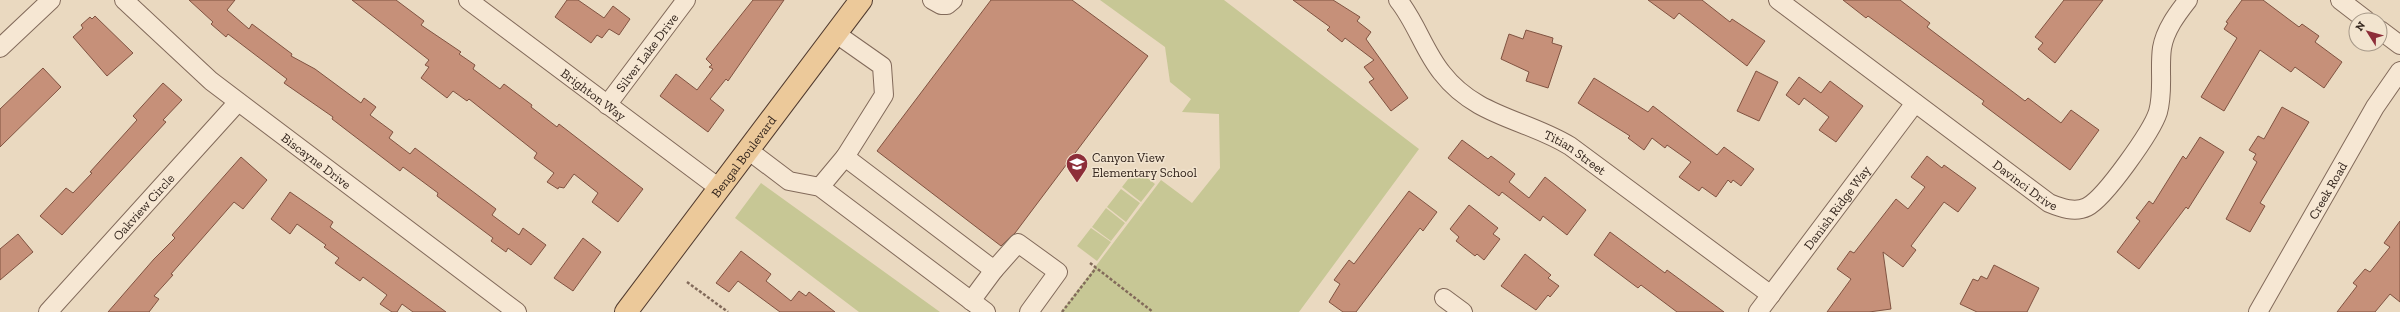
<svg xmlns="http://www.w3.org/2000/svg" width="2400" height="312" font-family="'Zilla Slab',serif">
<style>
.green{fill:#c7c795}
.building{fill:#c69079;stroke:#805341}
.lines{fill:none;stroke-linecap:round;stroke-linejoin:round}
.minor-casing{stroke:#826a5a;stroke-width:20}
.major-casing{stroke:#503a2e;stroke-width:24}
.path{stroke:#826a5a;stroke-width:2.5;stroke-dasharray:3 2;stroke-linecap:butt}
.minor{stroke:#f6e7d3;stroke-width:18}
.major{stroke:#ecc99a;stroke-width:22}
.labels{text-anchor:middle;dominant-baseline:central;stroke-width:3;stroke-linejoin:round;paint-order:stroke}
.street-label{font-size:13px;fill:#33251d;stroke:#f2e4cf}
.poi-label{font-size:13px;fill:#33251d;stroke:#f2e4cf;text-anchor:start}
</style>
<rect width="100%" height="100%" fill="#ead9c0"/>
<path class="green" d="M 1100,0 L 1224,0 L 1419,149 L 1299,312 L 1061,312 L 1161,180 L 1192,203 L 1220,168 L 1219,114 L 1182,112 L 1191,99 L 1170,82 L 1165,47 Z
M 1136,169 L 1155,184 L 1141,202 L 1122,187 Z
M 761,183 L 940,312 L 859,312 L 735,218 Z
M 1121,189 L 1140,203 L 1126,222 L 1107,207 Z
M 1106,208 L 1125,223 L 1111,241 L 1092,227 Z
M 1091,228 L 1111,242 L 1097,261 L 1077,246 Z"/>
<path class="building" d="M 189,0 L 235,0 L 227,10 L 249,29 L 252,24 L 292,54 L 291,56 L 315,69 L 361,103 L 364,98 L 376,107 L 370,115 L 393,132 L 389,138 L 410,154 L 415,148 L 496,209 L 492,215 L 519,235 L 523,228 L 546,245 L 531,265 L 508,248 L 506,252 L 491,241 L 493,238 L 437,196 L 438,193 L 403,167 L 400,171 L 332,119 L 333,117 L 284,83 L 287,79 L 228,34 L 226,37 L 211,24 L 213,22 Z
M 352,0 L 396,0 L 424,21 L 421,25 L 461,52 L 459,54 L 475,65 L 473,69 L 500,89 L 504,84 L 532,105 L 531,107 L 557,127 L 559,124 L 643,189 L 618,222 L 592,202 L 598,193 L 574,174 L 564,188 L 559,187 L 558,189 L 547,182 L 554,173 L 534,158 L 537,153 L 469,99 L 467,101 L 453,91 L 447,98 L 421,78 L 429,67 L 425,65 L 429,60 Z
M 567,0 L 578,0 L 604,18 L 613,6 L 630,19 L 619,35 L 609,29 L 602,38 L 597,35 L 591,43 L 555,17 Z
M 753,0 L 784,0 L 728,81 L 726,79 L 710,99 L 724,110 L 708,132 L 660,96 L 676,74 L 697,90 L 713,69 L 709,67 L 712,65 L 706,59 Z
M 991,0 L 1072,0 L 1148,56 L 1015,233 L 1001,246 L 877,151 Z
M 1293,0 L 1333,0 L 1360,17 L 1357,21 L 1371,32 L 1366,39 L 1408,98 L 1391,111 L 1369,82 L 1374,79 L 1364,67 L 1374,60 L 1345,38 L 1342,42 L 1327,30 L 1330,27 Z
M 1648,0 L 1702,0 L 1730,22 L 1732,19 L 1765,41 L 1747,66 L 1679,13 L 1674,19 Z
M 1843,0 L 1900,0 L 1930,23 L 1927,27 L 2025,101 L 2028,98 L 2061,123 L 2071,110 L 2099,130 L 2070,170 L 1982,104 L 1984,101 L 1868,16 L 1866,18 Z
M 2064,0 L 2103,0 L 2055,63 L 2038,49 L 2043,43 L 2035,37 Z
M 2242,0 L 2263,0 L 2299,27 L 2302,24 L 2319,36 L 2315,42 L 2342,62 L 2324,88 L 2295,67 L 2291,72 L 2260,50 L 2224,111 L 2201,97 L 2237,38 L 2224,29 L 2228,23 L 2226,22 Z
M 95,16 L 133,53 L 107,76 L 73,37 L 83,28 L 81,25 L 90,17 L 92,19 Z
M 1526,30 L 1553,38 L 1552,43 L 1562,46 L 1548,88 L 1526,81 L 1529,72 L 1501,59 L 1509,34 L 1523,39 Z
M 43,68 L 61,87 L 0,147 L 0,109 Z
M 1756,71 L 1778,82 L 1759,121 L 1737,111 Z
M 1799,77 L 1821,93 L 1830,81 L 1863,106 L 1836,142 L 1819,130 L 1829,117 L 1804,98 L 1799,105 L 1786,95 Z
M 1594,78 L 1648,112 L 1653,106 L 1717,155 L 1724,147 L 1754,169 L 1741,186 L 1733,180 L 1731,183 L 1728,180 L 1716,197 L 1702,187 L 1699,191 L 1679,177 L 1691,162 L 1667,145 L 1665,148 L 1652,138 L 1644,150 L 1628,138 L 1630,136 L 1578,103 Z
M 163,83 L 182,100 L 163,120 L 166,122 L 62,235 L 40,216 L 66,188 L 73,193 L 92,173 L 90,172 L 137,120 L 133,116 Z
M 2282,107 L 2309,122 L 2260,203 L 2265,206 L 2250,232 L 2226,219 L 2257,162 L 2253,159 L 2256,154 L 2249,150 L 2258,136 L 2264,139 Z
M 2200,137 L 2224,152 L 2188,209 L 2186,207 L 2139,269 L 2117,252 L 2140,221 L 2136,218 L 2149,201 L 2153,204 L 2183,156 L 2186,159 Z
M 1462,140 L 1488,159 L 1491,156 L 1515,174 L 1509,182 L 1529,198 L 1545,177 L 1586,210 L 1567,235 L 1543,216 L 1540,221 L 1502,192 L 1499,196 L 1448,158 Z
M 1927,156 L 1942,168 L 1944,165 L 1976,188 L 1958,212 L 1944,202 L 1911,246 L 1916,250 L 1903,267 L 1883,252 L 1891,309 L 1869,312 L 1827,312 L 1851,279 L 1837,269 L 1850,251 L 1854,253 L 1896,199 L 1908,209 L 1925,187 L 1911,177 Z
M 241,157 L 267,180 L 243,209 L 234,202 L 171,274 L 173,275 L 154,296 L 159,299 L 149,312 L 108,312 L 154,259 L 175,238 L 172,235 Z
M 1409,191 L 1437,212 L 1423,231 L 1420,228 L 1356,312 L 1343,312 L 1329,302 L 1340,284 L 1334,280 L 1349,260 L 1354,264 Z
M 290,192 L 333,222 L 330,227 L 446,312 L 413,312 L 402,304 L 397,312 L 392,312 L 380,304 L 387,295 L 363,277 L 360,281 L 335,263 L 339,258 L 324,247 L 326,245 L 297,224 L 290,234 L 271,219 Z
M 1469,205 L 1498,228 L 1493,234 L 1500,239 L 1484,260 L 1477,254 L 1475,256 L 1456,241 L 1459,237 L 1450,229 Z
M 2400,221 L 2400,302 L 2390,294 L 2375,312 L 2337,312 L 2357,286 L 2353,283 L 2365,269 L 2370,272 L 2390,247 L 2384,243 Z
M 1610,232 L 1665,273 L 1667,270 L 1724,312 L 1677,312 L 1641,285 L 1638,288 L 1594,255 Z
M 18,234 L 33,252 L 0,280 L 0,249 Z
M 583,238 L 601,252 L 573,291 L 554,278 Z
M 741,251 L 771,274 L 766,281 L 791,301 L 799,291 L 806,296 L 809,292 L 835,312 L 780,312 L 738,281 L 729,292 L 716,283 Z
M 1525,254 L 1551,275 L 1548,278 L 1559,286 L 1550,297 L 1548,295 L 1536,310 L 1501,286 Z
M 1994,265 L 2039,288 L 2027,312 L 1977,312 L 1960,304 L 1973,279 L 1978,281 L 1981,276 L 1987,279 Z"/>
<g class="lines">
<g class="minor-casing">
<g id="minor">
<path id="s1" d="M 124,0 L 211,81 L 517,312"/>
<path id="s2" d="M 468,0 L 719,188"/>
<path d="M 932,0 L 941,5 L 947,5 L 953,0"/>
<path id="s3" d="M 1398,0 C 1416,22 1424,51 1442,73 C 1476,117 1526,119 1570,146 L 1771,295"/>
<path id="s4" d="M 1778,0 L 2049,203 C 2061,208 2075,213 2087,207 C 2105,198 2152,131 2158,112 C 2164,91 2159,69 2162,48 C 2165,30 2177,14 2188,0"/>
<path d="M 2340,0 L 2366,20"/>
<path d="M 2380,30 L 2400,45"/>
<path d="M 0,48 L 51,0"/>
<path id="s5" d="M 607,105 L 686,0"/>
<path d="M 748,150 L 789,181 L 820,187 L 986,312"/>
<path d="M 845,157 L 994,270 L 1018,243 L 1058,272 L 1029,312"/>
<path d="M 820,187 L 845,157 L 884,95 L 882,66 L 835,33"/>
<path d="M 1444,298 L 1463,312"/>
<path d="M 971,301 L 994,270"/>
<path id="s6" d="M 48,312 L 238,102"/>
<path id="s7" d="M 1758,312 L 1915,103"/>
<path id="s8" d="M 2258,312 L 2375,107 L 2400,71"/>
</g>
</g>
<g class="major-casing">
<g id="major">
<path id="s9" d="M 626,312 L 861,0"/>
</g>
</g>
<path class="path" d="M 1090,263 L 1153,312
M 687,282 L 728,312
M 1062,312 L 1096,268"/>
<use href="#minor" class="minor"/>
<use href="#major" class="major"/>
</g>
<defs>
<g id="school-pin" transform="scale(1.15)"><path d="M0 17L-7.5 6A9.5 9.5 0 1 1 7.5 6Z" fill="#8d2e39" stroke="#f2e4cf"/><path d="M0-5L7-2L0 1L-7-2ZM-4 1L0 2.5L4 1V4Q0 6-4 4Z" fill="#fff"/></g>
</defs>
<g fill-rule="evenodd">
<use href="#school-pin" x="1077" y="164"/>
</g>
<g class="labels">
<g class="street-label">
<text stroke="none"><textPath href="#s5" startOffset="66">Silver Lake Drive</textPath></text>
<text stroke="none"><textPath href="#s2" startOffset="157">Brighton Way</textPath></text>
<text stroke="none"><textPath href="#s3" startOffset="242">Titian Street</textPath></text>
<text stroke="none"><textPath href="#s9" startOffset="195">Bengal Boulevard</textPath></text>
<text stroke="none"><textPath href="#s1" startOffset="251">Biscayne Drive</textPath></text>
<text stroke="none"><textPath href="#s4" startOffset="309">Davinci Drive</textPath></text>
<text stroke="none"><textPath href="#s8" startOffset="140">Creek Road</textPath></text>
<text stroke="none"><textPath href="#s6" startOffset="142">Oakview Circle</textPath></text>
<text stroke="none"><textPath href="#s7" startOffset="131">Danish Ridge Way</textPath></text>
</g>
<g class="poi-label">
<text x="1092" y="157">Canyon View<tspan x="1092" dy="15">Elementary School</tspan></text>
</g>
</g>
<g transform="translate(2368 32) rotate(307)"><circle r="19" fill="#f2e4cf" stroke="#a69888"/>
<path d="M0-3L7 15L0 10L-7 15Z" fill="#8d2e39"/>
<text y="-6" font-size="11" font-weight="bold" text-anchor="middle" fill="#33251d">N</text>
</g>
</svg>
